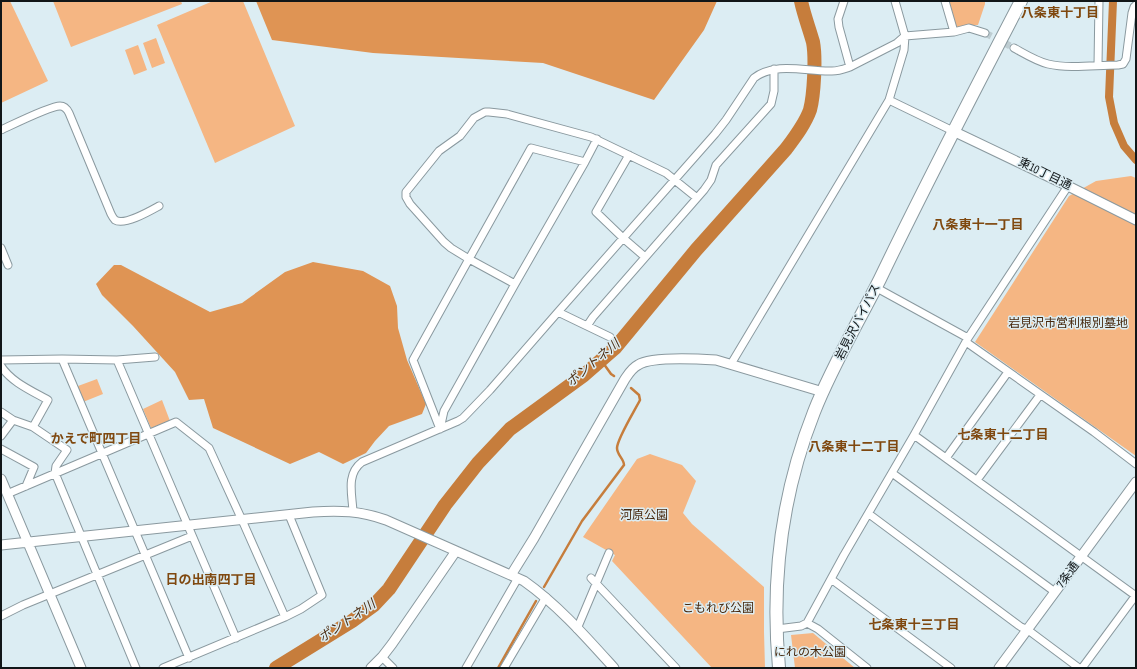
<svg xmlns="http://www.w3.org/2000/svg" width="1137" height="669" font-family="'Sofia Sans Condensed','Noto Sans JP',sans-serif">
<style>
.green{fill:#f5b683}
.forest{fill:#df9454}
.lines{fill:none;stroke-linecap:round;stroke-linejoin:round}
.stream{stroke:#c67d3c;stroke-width:2.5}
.canal{stroke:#c67d3c;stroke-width:8}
.river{stroke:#c67d3c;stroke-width:14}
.minor-tunnel{stroke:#becdd2;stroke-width:7;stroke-dasharray:7 3.5;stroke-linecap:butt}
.minor-casing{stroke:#8a999f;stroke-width:9}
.tertiary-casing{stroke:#8a999f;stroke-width:11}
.trunk-casing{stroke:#8a999f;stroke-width:14}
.minor{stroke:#fff;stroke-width:7}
.tertiary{stroke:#fff;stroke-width:9}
.trunk{stroke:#fff;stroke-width:12}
.labels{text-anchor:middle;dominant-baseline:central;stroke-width:3;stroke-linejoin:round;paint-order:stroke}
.street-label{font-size:12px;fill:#111618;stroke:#dcedf3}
.park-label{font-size:12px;fill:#48290e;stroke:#dcedf3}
.neighbourhood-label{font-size:13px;font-weight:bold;fill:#7f480f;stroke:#dcedf3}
.water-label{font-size:13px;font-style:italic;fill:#4f3015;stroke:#dcedf3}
</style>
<rect width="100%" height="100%" fill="#dcedf3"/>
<path class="green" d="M 1,1 L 10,1 L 48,81 L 1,103 Z
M 53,1 L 181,1 L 182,4 L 71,47 Z
M 213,1 L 243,1 L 295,126 L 215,163 L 157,25 Z
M 948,1 L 985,1 L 985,4 L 978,25 L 969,25 L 955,29 Z
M 156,38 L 165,63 L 152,68 L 143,43 Z
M 138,45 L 147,70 L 134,75 L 125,50 Z
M 1131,176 L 1136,178 L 1136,456 L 975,342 L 1069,196 L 1096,181 Z
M 97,379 L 103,394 L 83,402 L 78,386 Z
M 162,400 L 170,421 L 151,428 L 143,409 Z
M 650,454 L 682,465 L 696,481 L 683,513 L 692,524 L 764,587 L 764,632 L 765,668 L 712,668 L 612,561 L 615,555 L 583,537 L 637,459 Z
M 813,633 L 855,668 L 795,668 L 791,635 Z"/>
<path class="forest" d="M 256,1 L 717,1 L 704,30 L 654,100 L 543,63 L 373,53 L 272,40 Z
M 313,262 L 363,271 L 390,286 L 397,306 L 398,328 L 407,360 L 426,404 L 422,414 L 389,426 L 375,441 L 366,453 L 343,464 L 319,452 L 290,464 L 213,428 L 204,399 L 189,400 L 175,372 L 133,326 L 102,295 L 96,284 L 114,265 L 121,265 L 210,312 L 242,303 L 285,272 Z"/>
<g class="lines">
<path class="stream" d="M 601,360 L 611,374 L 614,376
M 544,587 L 582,521 L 624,465 C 624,459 617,455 617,448 C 617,439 635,410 640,400 L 639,395 L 631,388
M 498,668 L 536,601"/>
<path class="canal" d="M 1113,1 L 1109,97 L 1114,123 L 1124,146 L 1136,160"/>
<path class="river" d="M 276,668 L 352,621 L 374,605 L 389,589 L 445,505 L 478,463 L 510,429 L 584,375 L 615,348 L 696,250 L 786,149 C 795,137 805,124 810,110 C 814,95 816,58 813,42 C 809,28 804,15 801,1"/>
<path class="minor-tunnel" d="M 985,33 L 1014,48"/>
<g class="minor-casing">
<path id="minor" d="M 895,1 L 905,36 L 954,32
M 945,1 L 954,32 L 969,28 L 985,33
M 1014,48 C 1025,54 1036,61 1048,64 C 1070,69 1095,65 1118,65 L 1123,64 L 1126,59 L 1132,13 L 1134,7 L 1136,5
M 1098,65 L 1099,1
M 889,100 L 953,131
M 1,130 C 12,125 50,106 60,106 C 64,106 67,109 69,113 L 111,214 C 112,216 114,219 115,220 C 124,226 150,211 159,206
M 629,155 L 596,212 L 623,238 L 645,257
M 1,248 L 8,265
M 515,284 L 469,259 L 531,148 L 585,162
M 875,287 L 968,338
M 558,312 L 715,134 L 726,120 L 754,78 C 776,61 807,72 832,71 C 839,71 844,69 850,67 L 839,27 L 838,19 L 844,1
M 587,326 L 610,337
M 966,342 L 1094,432 L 1136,464
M 1,360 L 62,359
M 117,360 L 155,357
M 731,364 L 889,100 L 904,50 L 905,36 L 897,43 L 850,67
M 1,366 C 11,382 32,391 48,400 L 33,427 L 67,450 L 56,466 L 55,473 L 136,668
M 1,412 L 13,420 L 1,436
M 13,420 L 33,427
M 440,429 L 413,360 L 469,259 L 451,248 L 444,242 L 410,204 L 406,197 L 406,192 L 439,151 L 460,136 L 474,118 L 485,112 L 489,112 L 507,114 L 591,137 L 666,173 L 697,198
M 440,429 L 444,411 L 515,284 L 585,162 L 597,139
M 914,435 L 1136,596
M 1,449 L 34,467 L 26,486
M 946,458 L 1008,372
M 892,473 L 1055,592
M 977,480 L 1040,395
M 7,494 L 176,422 L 209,448 L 242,520 L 285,617
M 353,511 C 352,494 346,474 362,462 L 458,421 L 463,418 L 490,390 L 558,312 L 587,326 L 593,317 L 704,190 L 711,180 L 716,165 L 771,104 L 774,91 L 774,69
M 869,514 L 1021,627 L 1028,630 L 1079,668
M 591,578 L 676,668
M 831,579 L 951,668
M 1,616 L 23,605 L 192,536
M 807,623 L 818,629 L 867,668
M 577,629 L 609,553
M 777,629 L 801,626 L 807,623 L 844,555 L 914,435 L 968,338 L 1068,186
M 382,657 L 393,668
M 189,658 L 62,359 L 117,360 L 236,638
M 163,668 L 285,617 L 301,609 L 322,595 L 289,515
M 466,668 L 518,578
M 504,668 L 546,597
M 1082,668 L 1136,595"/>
</g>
<g class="tertiary-casing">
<path id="tertiary" d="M 953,131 L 1068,186 L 1136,220
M 1,479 L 81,668
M 1,545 L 313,512 C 340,510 360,511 386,520 L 524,581 C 558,605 586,637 614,668
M 511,575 L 534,538 L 625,379 C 629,373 632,368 638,365 C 651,356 700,359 716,360 L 823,392
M 371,668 L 382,657 L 392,644 L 456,551
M 999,668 L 1136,482"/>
</g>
<g class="trunk-casing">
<path id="trunk" d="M 779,668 C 771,581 782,493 814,412 C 832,366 858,323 880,279 C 925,185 973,93 1021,1"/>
</g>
<use href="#minor" class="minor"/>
<use href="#tertiary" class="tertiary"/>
<use href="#trunk" class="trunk"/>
</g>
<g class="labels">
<g class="street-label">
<text transform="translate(1045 174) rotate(26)">東10丁目通</text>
<text transform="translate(858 322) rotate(-63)">岩見沢バイパス</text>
<text transform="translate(1068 575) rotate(-54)">7条通</text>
</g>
<g class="park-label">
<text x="1068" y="323">岩見沢市営利根別墓地</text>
<text x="644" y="515">河原公園</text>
<text x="718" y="608">こもれび公園</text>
<text x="810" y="652">にれの木公園</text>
</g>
<g class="neighbourhood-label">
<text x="1060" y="13">八条東十丁目</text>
<text x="978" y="225">八条東十一丁目</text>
<text x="1003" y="435">七条東十二丁目</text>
<text x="96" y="439">かえで町四丁目</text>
<text x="854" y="447">八条東十二丁目</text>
<text x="211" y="580">日の出南四丁目</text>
<text x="914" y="625">七条東十三丁目</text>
</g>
<g class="water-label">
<text transform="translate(593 363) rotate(-40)">ポントネ川</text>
<text transform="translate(347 621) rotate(-34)">ポントネ川</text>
</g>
</g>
<rect width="1137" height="669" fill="none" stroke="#111618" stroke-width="4"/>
</svg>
